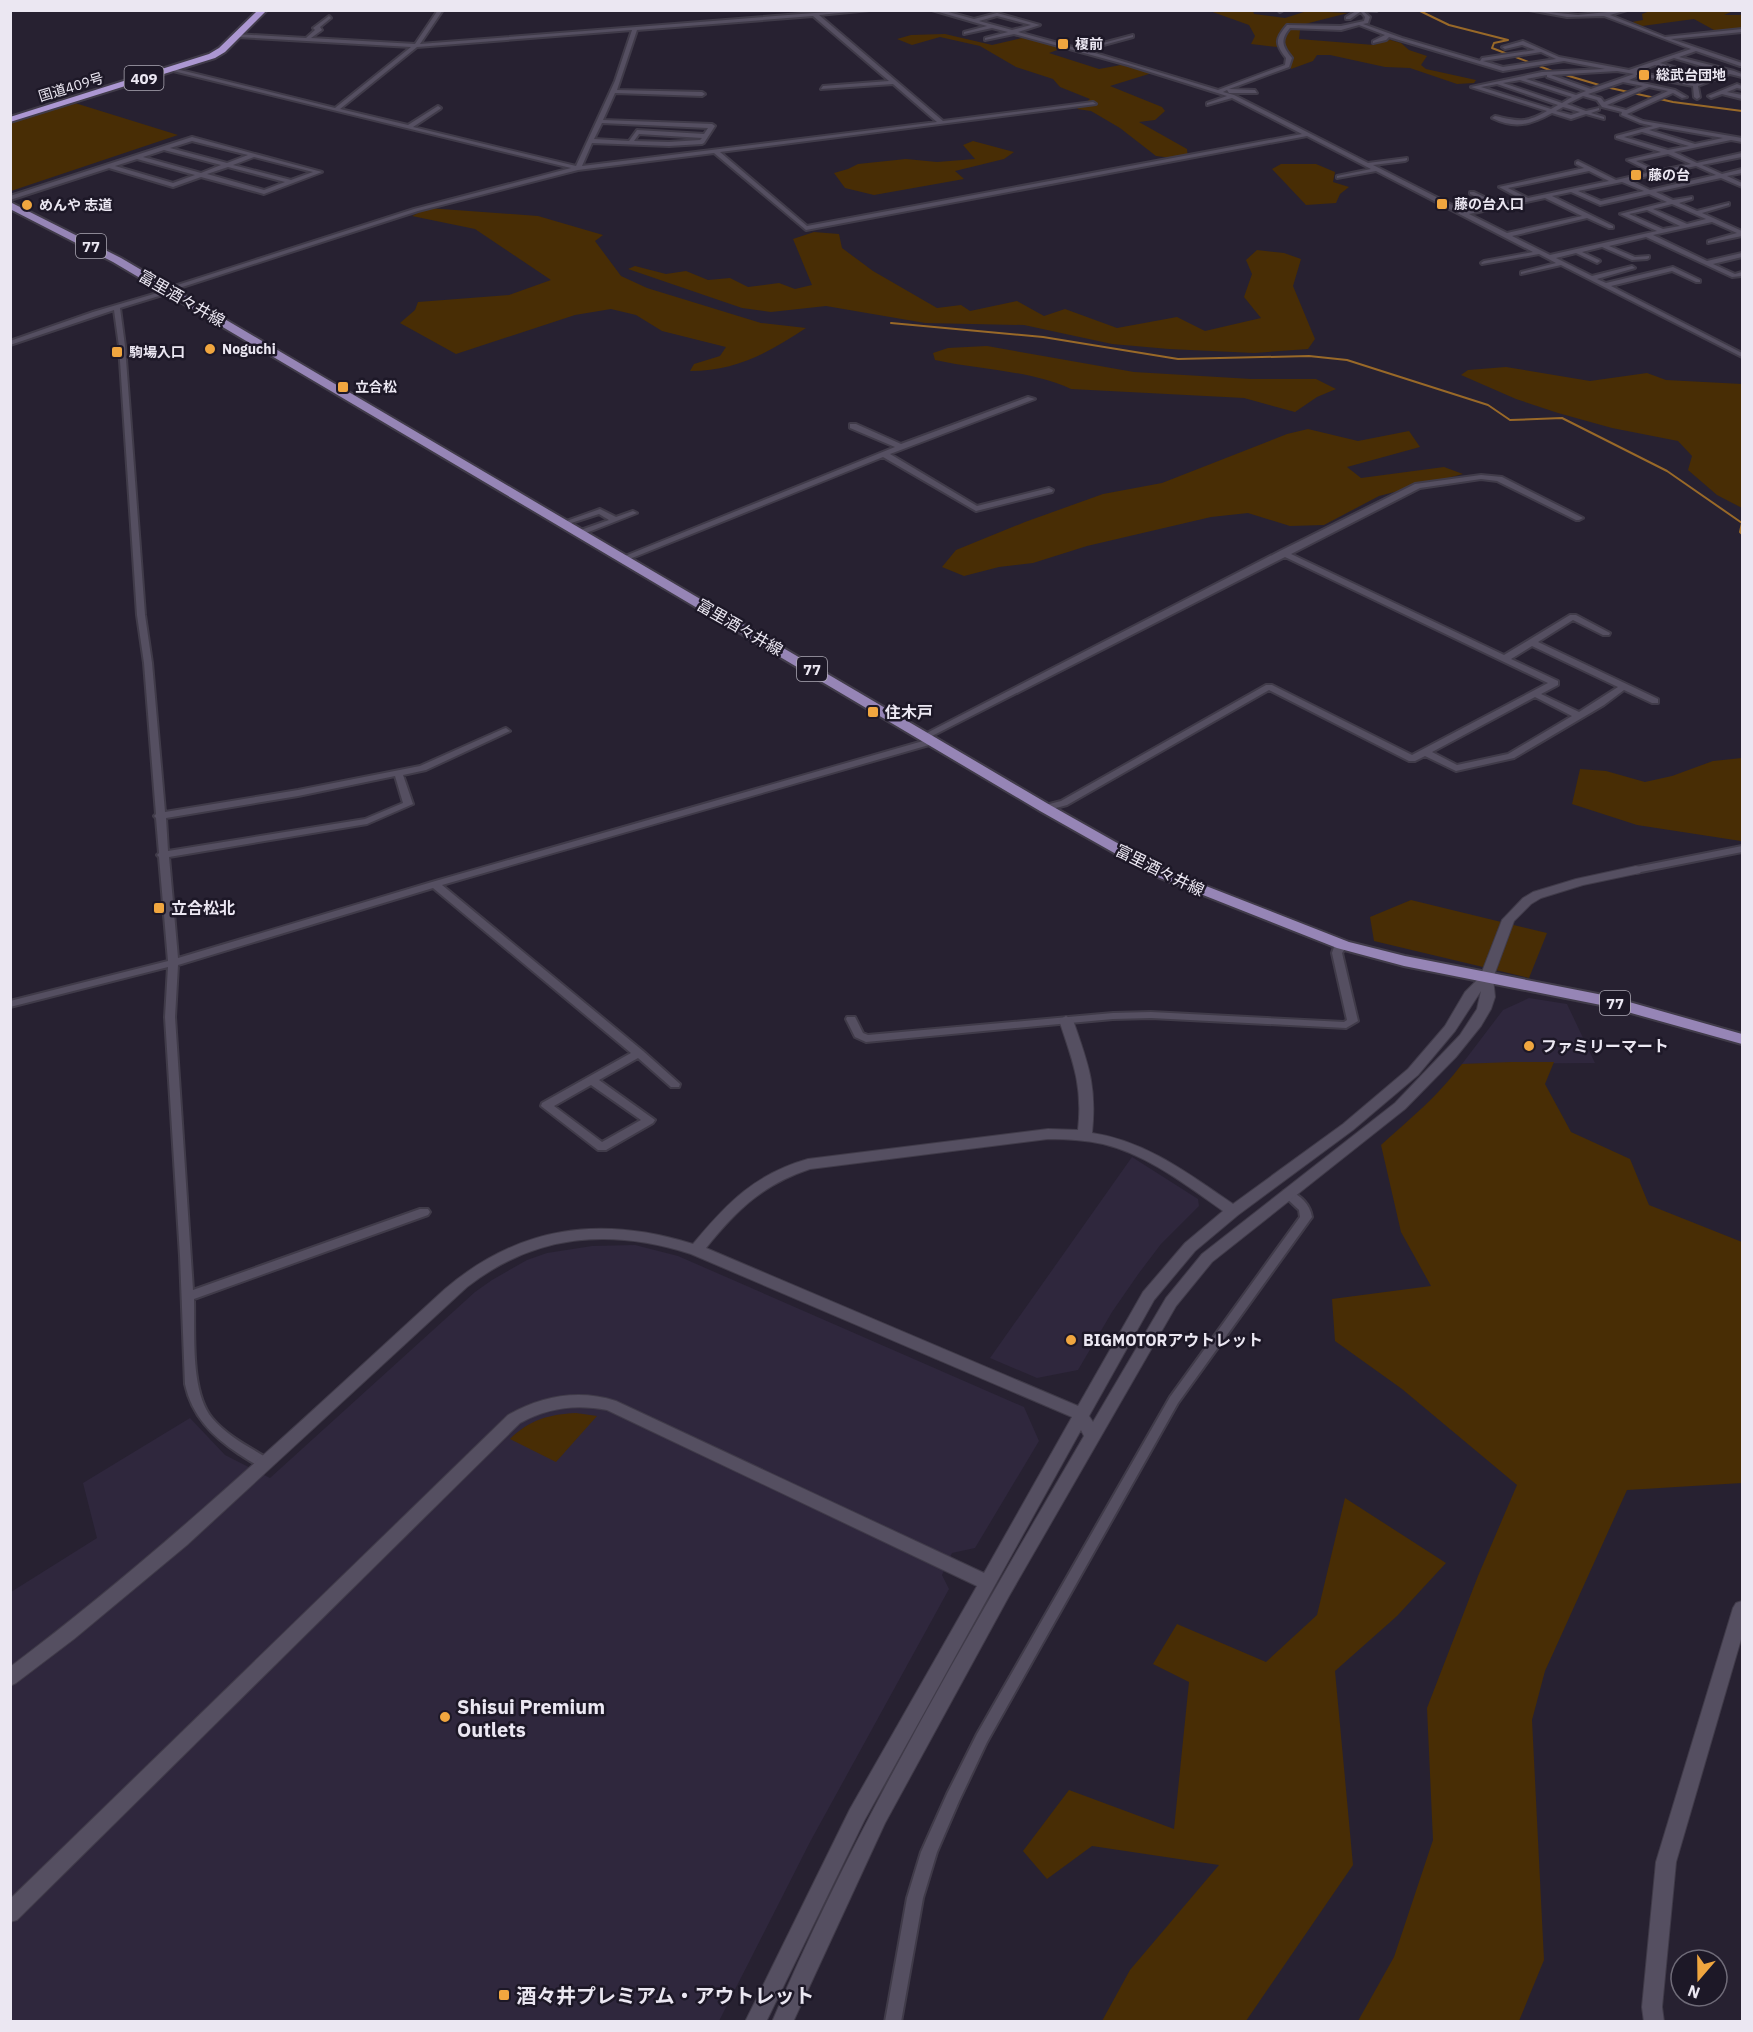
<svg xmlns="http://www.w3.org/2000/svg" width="1753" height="2032" font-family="'IBM Plex Sans','Noto Sans JP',sans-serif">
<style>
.built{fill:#2f273d}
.green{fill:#482d05}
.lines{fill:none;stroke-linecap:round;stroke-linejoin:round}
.stream{stroke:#996928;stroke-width:2}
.minor-casing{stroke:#403b49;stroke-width:4}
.tertiary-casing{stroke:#403b49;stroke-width:2}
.primary-casing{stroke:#403b49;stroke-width:4}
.trunk-casing{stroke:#403b49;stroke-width:4}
.minor{fill:#554f61;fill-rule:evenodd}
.tertiary{fill:#554f61;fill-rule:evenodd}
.primary{fill:#9685b6;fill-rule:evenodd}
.trunk{fill:#ac97d2;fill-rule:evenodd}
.poi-dot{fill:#f0a63f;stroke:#1d1827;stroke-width:2}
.labels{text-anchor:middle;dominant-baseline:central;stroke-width:5;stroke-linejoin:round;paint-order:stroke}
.far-poi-label{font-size:14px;font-weight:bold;fill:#ebe7f2;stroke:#1d1827;text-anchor:start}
.far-street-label{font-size:14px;fill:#ebe7f2;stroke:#1d1827}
.shield{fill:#1d1827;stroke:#ada9b5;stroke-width:1.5}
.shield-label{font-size:15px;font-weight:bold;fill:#ebe7f2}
.street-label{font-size:16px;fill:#ebe7f2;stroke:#1d1827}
.poi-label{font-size:16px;font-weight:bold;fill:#ebe7f2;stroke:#1d1827;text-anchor:start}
.near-poi-label{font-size:20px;font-weight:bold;fill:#ebe7f2;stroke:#1d1827;text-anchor:start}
</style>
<rect width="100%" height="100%" fill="#272131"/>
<path class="built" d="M 1529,998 L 1567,1004 L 1595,1063 L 1462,1064 L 1503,1010 Z
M 1132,1157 L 1198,1199 L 1199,1206 L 1161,1244 L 1139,1273 L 1112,1312 L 1078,1370 L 1037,1378 L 990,1358 Z
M 635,1245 L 678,1256 L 1024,1407 L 1039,1441 L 975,1548 L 952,1553 L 942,1575 L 949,1589 L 810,1842 L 719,2021 L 11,2022 L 11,1592 L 97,1538 L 83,1483 L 190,1418 L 225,1455 L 270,1478 L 475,1292 L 492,1280 L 527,1260 L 547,1253 L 592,1246 Z"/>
<path class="green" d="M 1210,11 L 1253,11 L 1254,14 L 1285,18 L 1307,11 L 1348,13 L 1305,24 L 1300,30 L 1299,39 L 1374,45 L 1387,39 L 1401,43 L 1409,50 L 1427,56 L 1421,65 L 1426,69 L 1476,80 L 1474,83 L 1457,84 L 1410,68 L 1385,67 L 1330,55 L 1317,55 L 1313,61 L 1291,69 L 1286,48 L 1251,44 L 1255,36 L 1249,25 Z
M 1650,11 L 1733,11 L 1724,15 L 1742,15 L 1742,33 L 1714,30 L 1694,19 L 1642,26 L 1632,22 L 1643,20 L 1642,14 Z
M 945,34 L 992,45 L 1022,38 L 1063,48 L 1049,53 L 1099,69 L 1121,65 L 1152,73 L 1110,86 L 1162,107 L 1165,111 L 1155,120 L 1139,122 L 1187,149 L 1188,160 L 1156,156 L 1120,128 L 1091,111 L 1077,109 L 1090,99 L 1060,87 L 1053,79 L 1016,67 L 980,46 L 940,37 L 912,45 L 897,39 L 911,35 Z
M 75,103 L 178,135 L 11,191 L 11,123 Z
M 973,141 L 1014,152 L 1004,159 L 955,171 L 964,179 L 874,195 L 845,188 L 834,173 L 848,169 L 858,164 L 906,159 L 937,162 L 975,159 L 963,145 Z
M 1281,164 L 1316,164 L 1335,172 L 1333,182 L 1349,187 L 1340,194 L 1336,203 L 1306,205 L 1272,169 Z
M 428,208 L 538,216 L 603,235 L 595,241 L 621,276 L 647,288 L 761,323 L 806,328 C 768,353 736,371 690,371 L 694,364 L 720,356 L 726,347 L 662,331 L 636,315 L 611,309 L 575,315 L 456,354 L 400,323 L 415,310 L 418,302 L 509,295 L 551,280 L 475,229 L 412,216 Z
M 814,232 L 839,234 L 842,248 L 873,271 L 937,308 L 961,305 L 970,311 L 1017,301 L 1044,316 L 1065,309 L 1117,328 L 1177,317 L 1205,331 L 1261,318 L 1244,297 L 1252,274 L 1246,260 L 1257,250 L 1284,253 L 1301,259 L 1293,286 L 1315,339 L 1308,349 L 1254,353 L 1169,349 L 1112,344 L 1024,325 L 925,323 L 826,306 L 771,312 L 742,308 L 628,269 L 635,266 L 666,274 L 686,271 L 708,280 L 730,278 L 748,287 L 779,283 L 795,289 L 812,285 L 793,239 Z
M 987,346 L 1134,372 L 1251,379 L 1316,379 L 1336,389 L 1317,397 L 1295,412 L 1244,398 L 1071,389 C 1029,370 980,370 935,360 L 933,353 L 948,348 Z
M 1506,367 L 1590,381 L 1647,373 L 1666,380 L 1742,384 L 1742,508 L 1717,495 L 1688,470 L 1692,456 L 1678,441 L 1612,428 L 1558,413 L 1516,399 L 1461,375 L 1468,370 Z
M 1308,429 L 1358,441 L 1409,431 L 1420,447 L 1347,467 L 1361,478 L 1444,467 L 1463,474 L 1379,496 L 1324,525 L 1290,526 L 1248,513 L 1211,517 L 1087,546 L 1033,563 L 999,567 L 964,576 L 942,567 L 956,550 L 1025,522 L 1103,494 L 1162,483 L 1287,434 Z
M 1742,758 L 1741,841 L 1637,825 L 1572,804 L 1580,769 L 1606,771 L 1645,782 L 1672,776 L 1713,761 Z
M 1411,900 L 1547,933 L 1529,978 L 1374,941 L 1370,917 Z
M 1511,1062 L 1554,1062 L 1545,1084 L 1571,1132 L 1630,1159 L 1649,1205 L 1742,1242 L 1742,1483 L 1627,1490 L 1545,1671 L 1532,1720 L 1544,1960 L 1519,2021 L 1358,2021 L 1394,1957 L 1433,1840 L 1427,1708 L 1478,1576 L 1517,1485 L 1402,1389 L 1335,1341 L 1332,1299 L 1431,1286 L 1401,1232 L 1381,1145 C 1410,1119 1439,1095 1462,1064 Z
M 576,1413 L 597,1416 L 556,1462 L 510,1439 C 529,1420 550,1414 576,1413 Z
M 1345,1498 L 1446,1563 L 1397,1616 L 1335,1671 L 1353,1865 L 1246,2021 L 1102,2021 L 1130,1970 L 1219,1865 L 1092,1846 L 1047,1879 L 1023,1851 L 1069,1790 L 1174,1829 L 1189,1682 L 1153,1664 L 1177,1624 L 1266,1662 L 1317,1615 Z"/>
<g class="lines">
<path class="stream" d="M 1418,10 L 1449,25 L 1508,40 L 1494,43 L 1492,48 L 1552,71 L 1606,87 L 1673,102 L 1742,111
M 891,323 L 1043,337 L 1178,359 L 1309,356 L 1347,360 L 1488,405 L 1510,420 L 1562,418 L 1667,471 L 1742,523 L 1740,532 L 1742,534"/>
<g class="minor-casing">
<path id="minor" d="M 438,10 L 443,10 L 420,44 L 814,13 L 870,10 L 819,15 L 943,121 L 1093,102 L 1096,104 L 720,152 L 807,226 L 1302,134 L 1232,98 L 1207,105 L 1207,103 L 1227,96 L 1128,65 L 1014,34 L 985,40 L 985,38 L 1008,32 L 992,28 L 964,34 L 964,32 L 987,26 L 932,10 L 941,10 L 974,19 L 997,13 L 1040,25 L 1018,32 L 1080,49 L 1133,35 L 1133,37 L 1085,50 L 1218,90 L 1285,65 L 1286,58 C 1275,44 1275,39 1287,25 L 1341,26 L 1364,21 L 1365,17 L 1361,12 L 1363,11 L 1370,17 L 1368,23 L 1363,24 L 1402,38 L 1480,61 L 1482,58 L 1535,50 L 1522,45 L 1505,49 L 1502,47 L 1523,41 L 1559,57 L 1629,70 L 1691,49 L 1604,16 L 1567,17 L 1529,10 L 1578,15 L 1627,10 L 1610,15 L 1665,37 L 1742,29 L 1742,32 L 1671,39 L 1742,63 L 1742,66 L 1740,66 L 1696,51 L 1679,57 L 1734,71 L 1742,74 L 1742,77 L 1730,74 L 1698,86 L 1700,97 L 1697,99 L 1694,97 L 1693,86 L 1636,75 L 1636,77 L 1629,80 L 1675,90 L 1687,97 L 1682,98 L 1673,93 L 1627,114 L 1643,121 L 1742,138 L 1742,142 L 1731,140 L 1674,152 L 1697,163 L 1742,153 L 1742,157 L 1702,165 L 1722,174 L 1742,169 L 1742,173 L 1727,176 L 1742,183 L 1742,187 L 1721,178 L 1656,192 L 1673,200 L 1692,197 L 1692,199 L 1679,203 L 1697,211 L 1729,203 L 1729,205 L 1702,213 L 1742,231 L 1742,236 L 1708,243 L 1708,241 L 1737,233 L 1712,222 L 1653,235 L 1707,261 L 1742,253 L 1742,257 L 1713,264 L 1735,274 L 1742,272 L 1742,276 L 1732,277 L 1646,237 L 1609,246 L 1635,257 L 1649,256 L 1649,258 L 1647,259 L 1632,260 L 1602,247 L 1582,252 L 1599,260 L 1600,261 L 1597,263 L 1576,253 L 1556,258 L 1592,276 L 1632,266 L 1635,268 L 1597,279 L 1606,283 L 1673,267 L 1700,280 L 1700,282 L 1696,282 L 1672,271 L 1611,286 L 1742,353 L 1742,357 L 1561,265 L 1521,274 L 1521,272 L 1556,263 L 1539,254 L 1482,264 L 1481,263 L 1484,261 L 1533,252 L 1376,171 L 1337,178 L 1337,176 L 1371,169 L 1307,136 L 806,230 L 714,153 L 578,170 L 418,211 L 173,290 L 172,292 L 120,308 L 125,346 L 145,615 L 152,663 L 165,812 L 298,790 L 420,766 L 503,729 L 506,728 L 510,731 L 426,770 L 403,775 L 413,804 L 367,824 L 169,857 L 178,958 L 432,882 L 930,739 L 933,738 L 937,741 L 936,743 L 442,885 L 643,1051 L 680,1084 L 679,1087 L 671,1087 L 638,1058 L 599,1080 L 655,1120 L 653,1123 L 606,1150 L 598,1150 L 541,1106 L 542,1103 L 631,1053 L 433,888 L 178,965 L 175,1017 L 193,1290 L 420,1209 L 428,1209 L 430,1212 L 428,1215 L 194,1299 C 195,1333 190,1391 212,1418 C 227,1436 249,1447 269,1459 L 270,1463 L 269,1467 L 264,1468 C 255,1465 247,1459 239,1454 C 212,1436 192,1416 185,1384 L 180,1256 L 165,1017 L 168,967 L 10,1007 L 10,1001 L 168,961 L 159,857 L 157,855 L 159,853 L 156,818 L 154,816 L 156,814 L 144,663 L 137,615 L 119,346 L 114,310 L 10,345 L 10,341 L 93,312 L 164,291 L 165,289 L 414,209 L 571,168 L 169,70 L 172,68 L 335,108 L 411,47 L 237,37 L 235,34 L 306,38 L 315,30 L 313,28 L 329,16 L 331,18 L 320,27 L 322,30 L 311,38 L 415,44 ZM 813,16 L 889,81 L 823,86 L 821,89 L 893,84 L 937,122 L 582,166 L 592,143 L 669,146 L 702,144 L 704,143 L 715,126 L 712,124 L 603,120 L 615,93 L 702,96 L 705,94 L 702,92 L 617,90 L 637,30 ZM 997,16 L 1031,25 L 1012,30 L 979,21 ZM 1359,25 L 1385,35 L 1373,41 L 1373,43 L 1386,40 L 1389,37 L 1503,71 L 1564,61 L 1605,69 L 1542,72 L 1471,87 L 1547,111 C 1524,124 1519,121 1495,116 L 1492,118 C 1515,129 1530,125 1552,113 L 1571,119 L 1586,114 L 1604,119 L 1604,117 L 1591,113 L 1599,110 L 1599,108 L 1586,111 L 1567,104 L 1583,96 L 1597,100 L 1602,107 L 1622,112 L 1621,115 L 1640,123 L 1653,126 L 1616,136 L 1616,138 L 1661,152 L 1627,160 L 1651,172 L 1616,180 L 1578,161 L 1576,162 L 1576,164 L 1584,168 L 1499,187 L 1521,199 L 1499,204 L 1474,192 L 1470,192 L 1470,194 L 1493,205 L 1464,211 L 1373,165 L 1405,161 L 1407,160 L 1407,158 L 1368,163 L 1234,95 L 1223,92 L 1227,90 L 1229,93 L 1257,93 L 1255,90 L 1229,89 L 1289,67 L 1292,58 C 1282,46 1280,40 1290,28 L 1341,30 ZM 632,30 L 615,81 L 576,166 L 413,127 L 440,109 L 441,108 L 438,106 L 408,125 L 340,109 L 417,47 ZM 1541,52 L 1556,59 L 1503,67 L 1483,61 ZM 1674,58 L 1725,73 L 1710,78 L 1660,63 ZM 1655,65 L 1705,80 L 1695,83 L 1636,72 ZM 1617,71 L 1634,74 L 1591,89 L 1551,75 ZM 1547,75 L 1547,77 L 1586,91 L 1576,95 L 1526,79 ZM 1520,80 L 1572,97 L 1562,103 L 1503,83 ZM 1623,82 L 1643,86 L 1604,102 L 1601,98 L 1588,94 ZM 1497,84 L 1558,105 L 1551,109 L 1481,87 ZM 1649,87 L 1668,91 L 1626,110 L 1607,105 ZM 1563,107 L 1580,112 L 1571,115 L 1556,111 ZM 602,123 L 708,128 L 704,134 L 637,130 L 629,141 L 594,139 ZM 1660,127 L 1723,138 L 1695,144 L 1649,130 ZM 1642,132 L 1689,146 L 1668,150 L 1624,137 ZM 639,134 L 702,138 L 700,140 L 669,142 L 634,141 ZM 1668,154 L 1691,164 L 1657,171 L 1636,161 ZM 1696,166 L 1716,175 L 1650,190 L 1629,180 ZM 1589,171 L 1609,181 L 1528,198 L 1508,188 ZM 1622,182 L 1644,191 L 1601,201 L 1578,191 ZM 1571,192 L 1600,205 L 1649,194 L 1667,202 L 1620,214 L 1657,231 L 1550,255 L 1512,236 L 1587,218 L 1609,228 L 1613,228 L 1613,226 L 1552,196 ZM 1545,198 L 1582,216 L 1507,233 L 1469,214 ZM 1672,204 L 1706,219 L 1687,224 L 1653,209 ZM 1647,210 L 1680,226 L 1663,229 L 1629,214 ZM 395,776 L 403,803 L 365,819 L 168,851 L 166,818 L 298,796 ZM 591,1085 L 641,1120 L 602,1142 L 554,1106 Z
M 1278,10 L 1282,10 L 1282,11 L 1280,12 Z
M 1356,11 L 1360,12 L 1350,19 L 1346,19 L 1346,17 Z
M 1737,84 L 1742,86 L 1742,89 L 1737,88 L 1727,92 L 1742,95 L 1742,99 L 1722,94 L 1711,98 L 1708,96 Z
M 192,137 L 322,172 L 264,194 L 201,177 L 173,187 L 109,168 L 10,200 L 10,196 ZM 192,141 L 248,155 L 227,163 L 170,148 ZM 164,150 L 221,165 L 201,173 L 143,157 ZM 254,157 L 313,172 L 291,180 L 233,165 ZM 137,159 L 195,175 L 173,183 L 115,166 ZM 228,167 L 285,182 L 264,190 L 207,174 Z
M 1028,397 L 1035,399 L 890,454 L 977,506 L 1049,488 L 1053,490 L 1052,492 L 976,511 L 883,457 L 627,560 L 621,560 L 620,558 L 895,447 L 850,428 L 850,424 L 856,424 L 901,444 Z
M 1481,475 L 1502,477 L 1583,518 L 1579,520 L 1576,520 L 1497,481 L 1481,479 L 1420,488 L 1291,554 L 1504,655 L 1570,615 L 1576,615 L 1610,633 L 1609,635 L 1603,635 L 1573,620 L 1538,642 L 1658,699 L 1658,703 L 1652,703 L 1624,690 L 1604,705 L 1514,758 L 1456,771 L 1425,756 L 1415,761 L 1409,761 L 1269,690 L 1067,805 L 1045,811 L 1042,810 L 1040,808 L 1042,806 L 1061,801 L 1266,685 L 1272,685 L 1412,755 L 1548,683 L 1285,557 L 928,738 L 925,739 L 921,736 L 1280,551 L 1415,484 ZM 1532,646 L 1618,687 L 1579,712 L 1541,694 L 1558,685 L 1558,681 L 1511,659 ZM 1535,697 L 1572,716 L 1508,754 L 1457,765 L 1432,752 Z
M 600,509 L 616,517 L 633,511 L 637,513 L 581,535 L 577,533 L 578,531 L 609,520 L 599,514 L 565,525 L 561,523 Z
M 1742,846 L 1742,852 L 1636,873 L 1631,870 L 1636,867 Z
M 1343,942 L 1348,945 L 1342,953 L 1358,1021 L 1346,1028 L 1151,1018 L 1113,1019 L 866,1042 L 855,1037 L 846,1019 L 847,1017 L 855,1017 L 863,1033 L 868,1035 L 1113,1013 L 1151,1012 L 1344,1022 L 1347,1020 L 1332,953 L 1334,947 Z
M 1288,1190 C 1300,1195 1310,1204 1312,1217 L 1178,1403 L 987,1742 L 959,1801 L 937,1852 L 923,1898 L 901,2022 L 885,2022 L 907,1898 L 921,1852 L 947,1794 L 977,1734 L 1170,1397 L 1300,1217 L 1299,1210 L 1282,1194 L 1284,1191 Z"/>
</g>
<g class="tertiary-casing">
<path id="tertiary" d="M 1332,10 L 1380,10 L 1377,12 Z
M 1636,866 L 1640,867 L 1642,870 L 1640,873 L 1583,885 L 1541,898 L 1531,904 L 1514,921 L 1493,978 L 1495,997 L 1491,1009 L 1481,1026 L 1456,1057 L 1405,1109 L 1212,1262 L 1176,1306 L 1009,1596 L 885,1823 L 793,2022 L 772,2022 C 859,1818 973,1627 1084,1436 L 1081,1430 L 864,1821 L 766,2022 L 745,2022 L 850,1809 L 977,1586 L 607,1410 C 575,1404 548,1408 520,1423 L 17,1920 L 10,1922 L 10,1899 L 508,1415 C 542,1396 578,1389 616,1401 L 984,1573 L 1072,1417 L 691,1254 C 610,1228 535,1234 467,1287 L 187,1545 L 74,1639 L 16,1683 L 10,1686 L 10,1667 C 164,1551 303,1419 445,1289 C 519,1226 600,1215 693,1244 C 727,1203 755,1174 808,1159 L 1048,1129 L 1078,1130 C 1083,1086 1073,1062 1059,1020 L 1066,1016 L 1073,1020 C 1088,1064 1097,1085 1092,1133 C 1146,1141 1189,1174 1233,1204 L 1343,1124 L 1408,1069 L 1445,1026 L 1465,992 L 1480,977 L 1502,920 L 1523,898 L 1533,892 L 1576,879 ZM 1481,991 L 1477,1009 L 1460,1035 L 1395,1103 L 1202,1254 L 1166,1298 L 1093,1422 L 1089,1416 L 1154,1300 L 1195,1251 L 1238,1215 L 1353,1130 L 1418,1075 L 1455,1031 ZM 1048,1139 C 1066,1139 1085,1140 1103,1144 C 1148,1155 1186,1185 1223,1211 L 1185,1243 L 1143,1292 L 1078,1406 L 706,1248 C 737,1210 762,1185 810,1169 Z
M 1742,1601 L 1742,1636 L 1676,1862 L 1662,2007 L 1664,2022 L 1644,2022 L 1642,2007 L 1656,1862 L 1733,1608 L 1736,1603 Z"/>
</g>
<g class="primary-casing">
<path id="primary" d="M 10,202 L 121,258 L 1050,805 L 1165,870 L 1349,942 L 1405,956 L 1608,996 L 1742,1034 L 1742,1044 L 1606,1006 L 1404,966 L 1337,948 L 1155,876 L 1040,811 L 113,262 L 10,209 Z"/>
</g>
<g class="trunk-casing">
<path id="trunk" d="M 258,10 L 267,10 L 225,52 L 215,58 L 10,122 L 10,117 L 209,54 L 219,48 Z"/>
</g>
<use href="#minor" class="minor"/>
<use href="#tertiary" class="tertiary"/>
<use href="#primary" class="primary"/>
<use href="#trunk" class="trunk"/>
</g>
<g class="poi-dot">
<rect x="1057" y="38" width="12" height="12" rx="3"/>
<rect x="1638" y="69" width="12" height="12" rx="3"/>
<rect x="1630" y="169" width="12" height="12" rx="3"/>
<rect x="1436" y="198" width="12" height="12" rx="3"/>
<circle cx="27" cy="205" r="6"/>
<circle cx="210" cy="349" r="6"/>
<rect x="111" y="346" width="12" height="12" rx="3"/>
<rect x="337" y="381" width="12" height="12" rx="3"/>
<rect x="867" y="706" width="12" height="12" rx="3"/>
<rect x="153" y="902" width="12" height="12" rx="3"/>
<circle cx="1529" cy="1046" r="6"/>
<circle cx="1071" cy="1340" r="6"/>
<circle cx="445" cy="1717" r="6"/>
<rect x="498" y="1989" width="12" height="12" rx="3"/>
</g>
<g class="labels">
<g class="far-poi-label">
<text x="1075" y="44">榎前</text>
<text x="1656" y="75">総武台団地</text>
<text x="1648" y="175">藤の台</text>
<text x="1454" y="204">藤の台入口</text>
<text x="39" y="205">めんや 志道</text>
<text x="222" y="349">Noguchi</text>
<text x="129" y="352">駒場入口</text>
<text x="355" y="387">立合松</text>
</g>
<g class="far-street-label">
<text transform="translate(71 87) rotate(-17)">国道409号</text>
</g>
<g class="shield">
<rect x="124.5" y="66" width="39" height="24" rx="4.5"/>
<rect x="76" y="234" width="30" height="24" rx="4.5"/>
<rect x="797" y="657" width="30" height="24" rx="4.5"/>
<rect x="1600" y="991" width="30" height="24" rx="4.5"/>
</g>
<g class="shield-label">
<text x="144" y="78">409</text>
<text x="91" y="246">77</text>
<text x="812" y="669">77</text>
<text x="1615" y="1003">77</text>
</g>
<g class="street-label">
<text transform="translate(182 298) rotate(30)">富里酒々井線</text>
<text transform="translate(740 627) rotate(30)">富里酒々井線</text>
<text transform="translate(1160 870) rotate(26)">富里酒々井線</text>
</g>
<g class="poi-label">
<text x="885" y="712">住木戸</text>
<text x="171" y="908">立合松北</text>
<text x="1541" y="1046">ファミリーマート</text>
<text x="1083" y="1340">BIGMOTORアウトレット</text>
</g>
<g class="near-poi-label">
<text x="457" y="1706">Shisui Premium<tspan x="457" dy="23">Outlets</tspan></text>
<text x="516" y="1995">酒々井プレミアム・アウトレット</text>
</g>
</g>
<rect width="1753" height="2032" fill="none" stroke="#ebe7f2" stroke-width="24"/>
<g transform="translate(1699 1978) rotate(200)"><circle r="28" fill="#1d1827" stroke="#6f6b78" stroke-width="1.5"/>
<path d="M0-4.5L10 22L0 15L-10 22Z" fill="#f0a63f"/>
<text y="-9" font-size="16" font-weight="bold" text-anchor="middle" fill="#ebe7f2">N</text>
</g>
</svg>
